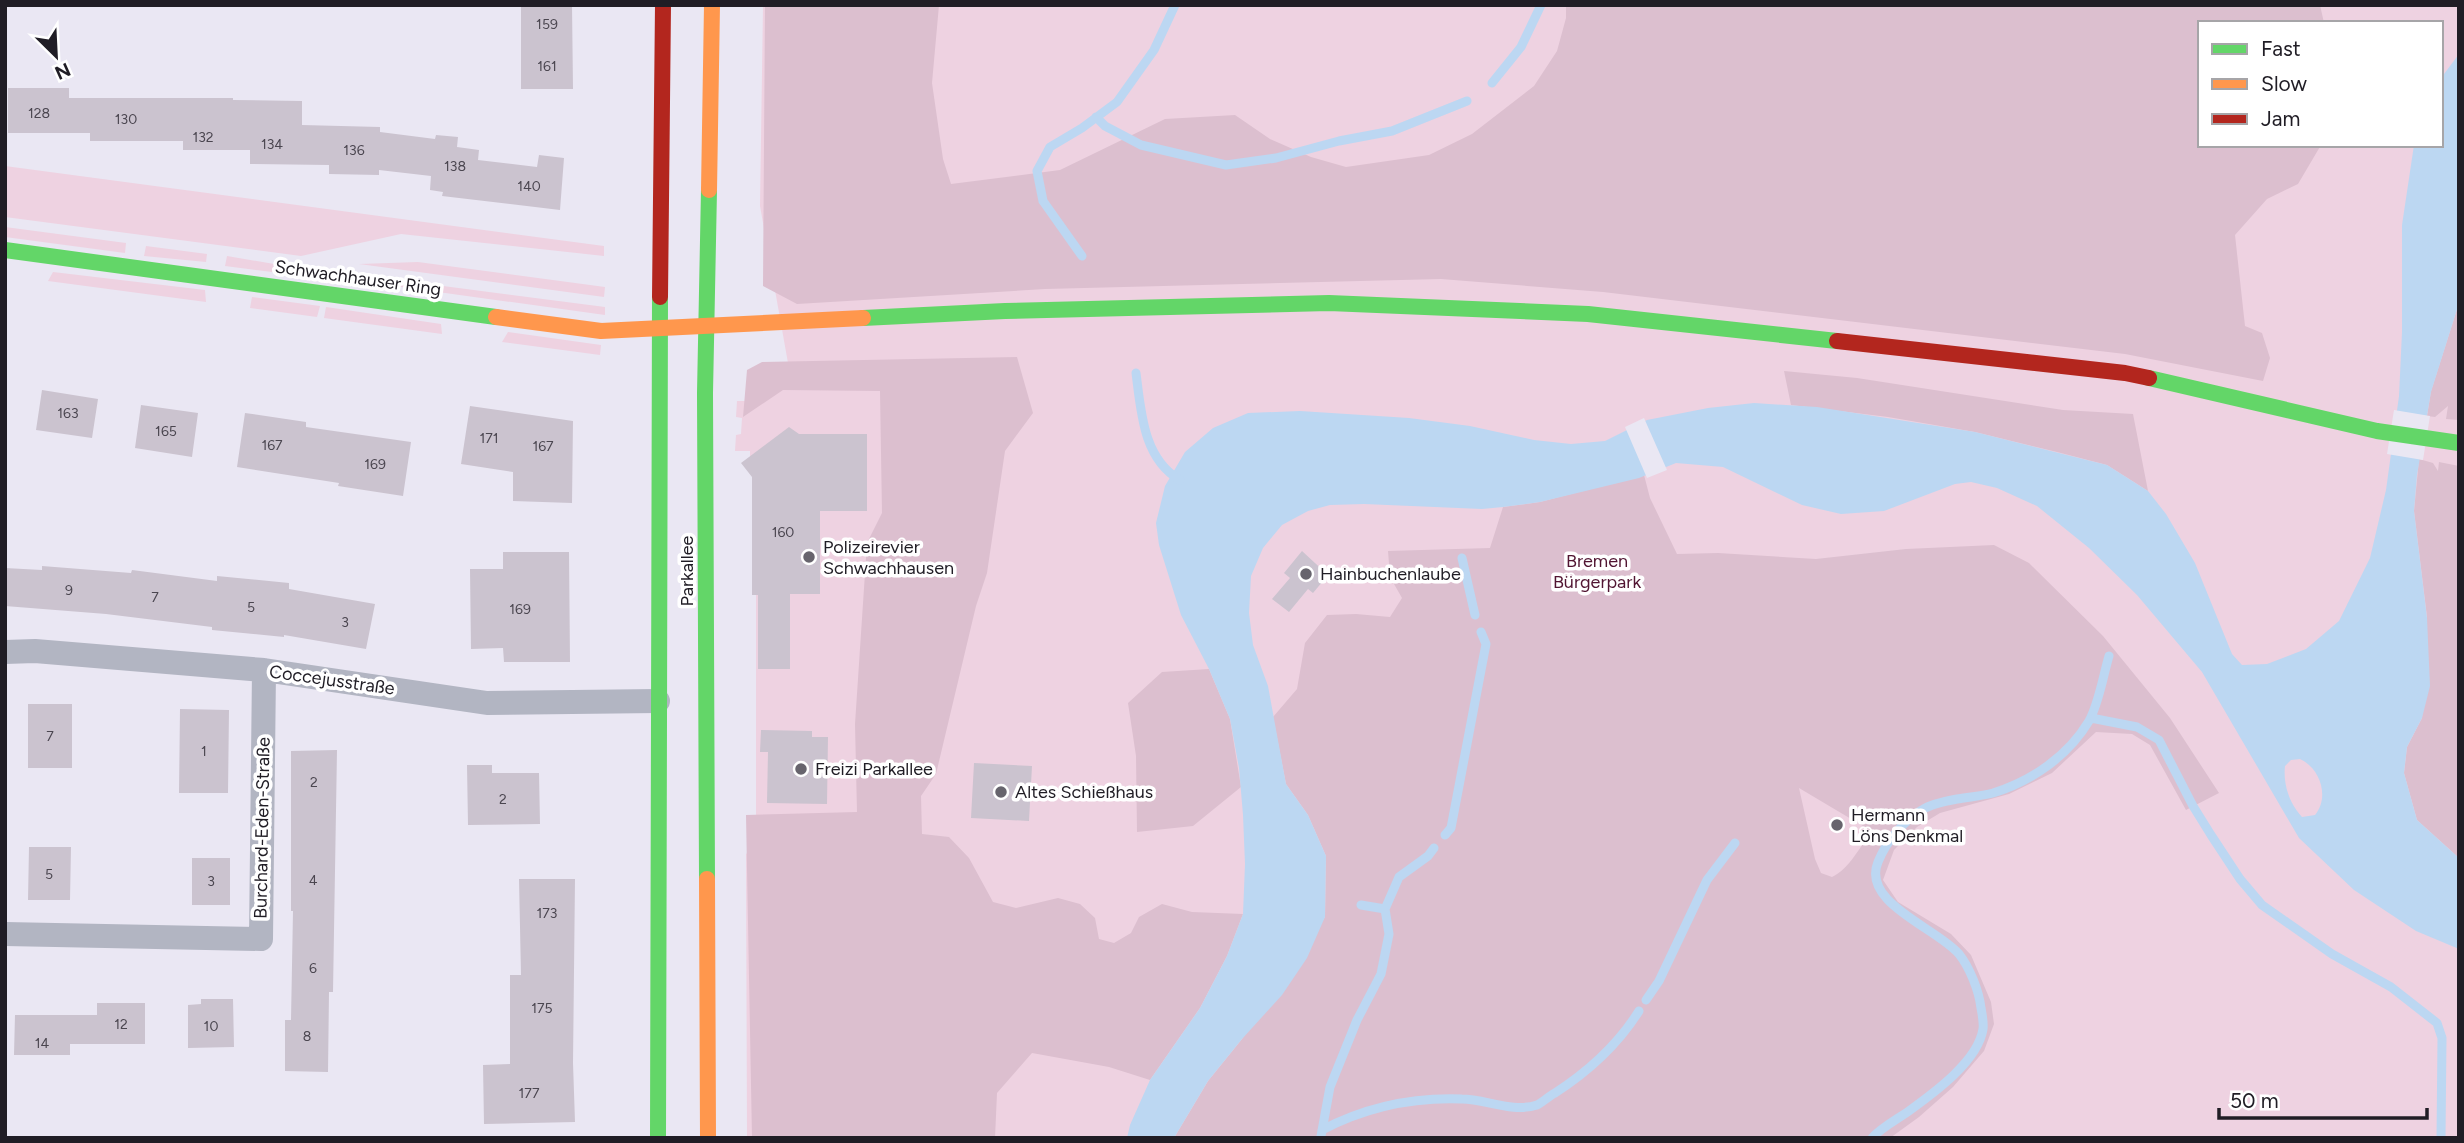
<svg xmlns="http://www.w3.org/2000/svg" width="2464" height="1143" font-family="Figtree,sans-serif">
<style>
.green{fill:#eed2e1;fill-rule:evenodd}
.forest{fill:#dcbfcf;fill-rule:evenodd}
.water{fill:#bcd7f2;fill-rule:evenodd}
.pier{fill:#eae7f3}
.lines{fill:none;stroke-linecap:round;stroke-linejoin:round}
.stream{stroke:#bcd7f2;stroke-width:9}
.building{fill:#cbc3cf}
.street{stroke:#b2b5c2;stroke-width:24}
.fast{stroke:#63d668;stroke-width:16}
.slow{stroke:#ff974d;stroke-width:16}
.jam{stroke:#b3261e;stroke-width:16}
.poi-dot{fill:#67646d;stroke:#fff;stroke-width:2.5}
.labels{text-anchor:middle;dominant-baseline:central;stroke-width:7;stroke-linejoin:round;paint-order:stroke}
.number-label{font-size:14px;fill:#4b4650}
.street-label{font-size:18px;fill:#201d25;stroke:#fff}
.poi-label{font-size:18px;fill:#201d25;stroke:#fff;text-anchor:start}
.park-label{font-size:18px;fill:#511532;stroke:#fff}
</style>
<rect width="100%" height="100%" fill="#eae7f3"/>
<path class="green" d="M 763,5 L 2459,5 L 2459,1138 L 747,1138 L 746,854 L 756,846 L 756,469 L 750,468 L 750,451 L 735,451 L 736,435 L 741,434 L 742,418 L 736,417 L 737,401 L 754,401 L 788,363 L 760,206 ZM 2200,23 L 2441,23 L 2441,145 L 2200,145 Z
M 5,166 L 604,246 L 604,256 L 401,234 L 301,256 L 5,217 Z
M 5,227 L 126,243 L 125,253 L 5,237 Z
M 146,246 L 207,254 L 206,262 L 144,256 Z
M 227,256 L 274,264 L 272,272 L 225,266 Z
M 418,262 L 605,287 L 604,297 L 359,264 Z
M 53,272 L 205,290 L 206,302 L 48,281 Z
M 336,272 L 605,307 L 605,315 L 337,278 Z
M 252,297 L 320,306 L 317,317 L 250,308 Z
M 326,307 L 441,324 L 442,334 L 324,318 Z
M 508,332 L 601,345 L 600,355 L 502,342 Z"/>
<path class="forest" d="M 765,5 L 939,5 L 932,83 L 943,159 L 951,184 L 1060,170 L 1165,119 L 1235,115 L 1270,139 L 1311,157 L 1346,167 L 1429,155 L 1472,134 L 1534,86 L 1557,51 L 1566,18 L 1566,5 L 2320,5 L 2324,23 L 2200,23 L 2200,145 L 2321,145 L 2298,184 L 2267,199 L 2235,235 L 2245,326 L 2262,333 L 2270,358 L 2263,381 L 2125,354 L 1603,292 L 1441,279 L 1045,289 L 797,304 L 763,286 Z
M 2459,303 L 2459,420 L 2446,419 L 2448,406 L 2435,417 L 2427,416 L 2431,391 Z
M 1017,357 L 1033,413 L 1005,451 L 987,573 L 976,606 L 936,774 L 921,796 L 922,834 L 949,837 L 969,858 L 993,902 L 1016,908 L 1058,898 L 1080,904 L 1095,918 L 1099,939 L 1114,943 L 1131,933 L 1139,917 L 1162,904 L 1192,912 L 1243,914 L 1227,956 L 1200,1008 L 1150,1080 L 1109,1067 L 1032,1053 L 997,1093 L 995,1138 L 752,1138 L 746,815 L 857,812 L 855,724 L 867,543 L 882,513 L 880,391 L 783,390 L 743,417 L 747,370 L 762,362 Z
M 1784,371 L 1857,378 L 2063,410 L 2133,414 L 2148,491 L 2107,465 L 2057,452 L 1975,432 L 1888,417 L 1791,405 Z
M 2419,459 L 2433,463 L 2438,471 L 2439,462 L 2459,466 L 2459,858 L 2417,820 L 2404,773 L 2407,747 L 2422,718 L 2427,617 L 2414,511 Z
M 1644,475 L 1650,498 L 1677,554 L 1718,553 L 1816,559 L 1906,549 L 1994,545 L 2029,563 L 2103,636 L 2170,718 L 2219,793 L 2186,810 L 2150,745 L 2132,734 L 2096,732 L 2052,773 L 2009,794 L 1940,813 L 1917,827 L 1894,850 L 1883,880 L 1898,902 L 1951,934 L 1971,955 L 1991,1002 L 1994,1024 L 1984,1051 L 1953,1087 L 1919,1117 L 1890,1138 L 1174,1138 L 1208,1081 L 1242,1039 L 1325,917 L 1326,856 L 1308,815 L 1286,784 L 1273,717 L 1297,689 L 1305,643 L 1327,615 L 1356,614 L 1390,617 L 1402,598 L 1390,577 L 1388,551 L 1490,548 L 1503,507 L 1540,502 ZM 1799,788 L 1873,832 C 1859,846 1850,869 1832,877 L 1821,873 L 1815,859 Z
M 1209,669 L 1230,719 L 1241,787 L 1193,826 L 1137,832 L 1136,756 L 1128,703 L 1162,672 Z"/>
<path class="water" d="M 2459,54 L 2459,303 L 2431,392 L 2417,475 L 2414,511 L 2427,618 L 2430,686 L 2422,718 L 2407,747 L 2404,773 L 2417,820 L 2459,858 L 2459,949 L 2416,931 L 2354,890 L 2299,838 L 2202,672 L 2137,595 L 2089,548 L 2037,506 L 1997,488 L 1971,482 L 1955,484 L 1884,511 L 1841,514 L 1802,505 L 1723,467 L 1676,463 L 1639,478 L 1540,502 L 1503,507 L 1482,509 L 1364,504 L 1330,505 L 1308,511 L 1282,525 L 1263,548 L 1251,576 L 1249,613 L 1253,645 L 1268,686 L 1286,784 L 1308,815 L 1326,856 L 1325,917 L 1307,958 L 1282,995 L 1242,1039 L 1208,1081 L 1174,1138 L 1127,1138 L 1130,1125 L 1150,1080 L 1200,1008 L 1227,956 L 1243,914 L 1245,864 L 1243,815 L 1239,768 L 1230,719 L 1209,669 L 1181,615 L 1159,545 L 1156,523 L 1165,486 L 1185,452 L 1213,428 L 1248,413 L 1300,411 L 1409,418 L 1470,426 L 1534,440 L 1571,444 L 1605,441 L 1647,420 L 1708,408 L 1754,403 L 1817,407 L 1975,432 L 2107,465 L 2148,491 L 2166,514 L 2195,563 L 2232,654 L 2242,665 L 2267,664 L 2306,649 L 2339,621 L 2370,558 L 2386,490 L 2399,396 L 2402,332 L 2402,225 L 2414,145 L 2441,145 L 2441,78 ZM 2300,759 C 2320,768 2330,797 2315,815 L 2302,817 C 2289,803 2283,784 2285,766 L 2291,760 Z"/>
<path class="pier" d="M 2394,410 L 2430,416 L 2423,460 L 2387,454 Z
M 1644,418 L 1667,470 L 1647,478 L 1625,427 Z"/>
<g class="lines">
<path class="stream" d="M 1492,83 L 1521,47 L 1541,5
M 1096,117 L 1105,126 L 1141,145 L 1226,165 L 1276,158 L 1339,141 L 1392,131 L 1467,101
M 1082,256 L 1043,201 L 1037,171 L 1050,147 L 1082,128 L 1117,102 L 1154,50 L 1175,5
M 1136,373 C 1141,411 1143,459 1180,480
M 1462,558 L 1475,615
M 2091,718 L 2137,727 L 2159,740 L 2193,806 L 2211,835 L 2240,879 L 2262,905 L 2332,954 L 2391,987 L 2437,1023 L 2442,1038 L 2441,1138
M 1445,835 L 1451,828 L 1486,644 L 1481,632
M 1361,905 L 1385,909
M 1646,1000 L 1659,981 L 1707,880 L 1735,843
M 1322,1130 C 1366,1107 1412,1097 1462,1099 C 1485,1099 1513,1113 1537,1105 C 1543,1102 1549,1096 1555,1093 C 1589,1071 1617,1046 1639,1011
M 1321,1136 L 1330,1087 L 1357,1020 L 1381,974 L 1389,934 L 1385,909 L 1399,877 L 1428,856 L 1434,848
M 1872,1138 C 1881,1128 1894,1121 1906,1113 C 1931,1095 1978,1062 1983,1029 C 1984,1023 1982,1014 1981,1008 C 1979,991 1970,968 1959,954 C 1937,928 1861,903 1878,862 C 1886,842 1903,821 1922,810 C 1931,804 1946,801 1957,799 C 1969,797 1982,796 1993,793 C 2032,781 2068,756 2089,721 C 2099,703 2103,676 2109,656"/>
</g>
<path class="building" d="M 521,5 L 572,5 L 573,89 L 521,89 Z
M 8,88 L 69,88 L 69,98 L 233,98 L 233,100 L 302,101 L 302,125 L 380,127 L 380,132 L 435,139 L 436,135 L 458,137 L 457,147 L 479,150 L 478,160 L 537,167 L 539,155 L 564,158 L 560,210 L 442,196 L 443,192 L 430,190 L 431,176 L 379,170 L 379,175 L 329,174 L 329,165 L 250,164 L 250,150 L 183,150 L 183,141 L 90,141 L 90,133 L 8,133 Z
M 42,390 L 98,399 L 92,438 L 36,430 Z
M 141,405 L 198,413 L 192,457 L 135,448 Z
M 470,406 L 573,421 L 572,503 L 513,501 L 513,472 L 461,464 Z
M 245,413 L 306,422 L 306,427 L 411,442 L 403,496 L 338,486 L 339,483 L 237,467 Z
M 789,427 L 799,434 L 867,434 L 867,511 L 820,511 L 820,594 L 790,594 L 790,669 L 758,669 L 758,595 L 752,595 L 752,477 L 741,463 Z
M 1302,551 L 1328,575 L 1313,593 L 1308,589 L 1289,612 L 1272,599 L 1290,578 L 1284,573 Z
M 503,552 L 569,552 L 570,662 L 504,662 L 503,648 L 471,649 L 470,569 L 503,569 Z
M 42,566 L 131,573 L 132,570 L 217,581 L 217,576 L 289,583 L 289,589 L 375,604 L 366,649 L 284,635 L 284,637 L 212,630 L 212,627 L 106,614 L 5,606 L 5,568 L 42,570 Z
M 28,704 L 72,704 L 72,768 L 28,768 Z
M 180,709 L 229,710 L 228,793 L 179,793 Z
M 761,730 L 812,731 L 812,737 L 828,737 L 827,804 L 767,803 L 768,752 L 760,752 Z
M 337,750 L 333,992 L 329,992 L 328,1072 L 285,1071 L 285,1020 L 291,1020 L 293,911 L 291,911 L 291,751 Z
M 974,763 L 1032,766 L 1029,821 L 971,818 Z
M 467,765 L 492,765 L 492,773 L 539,773 L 540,824 L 468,825 Z
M 29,847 L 71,847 L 70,900 L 28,900 Z
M 192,858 L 230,858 L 230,905 L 192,905 Z
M 519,879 L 575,879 L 573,1063 L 575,1122 L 484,1124 L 483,1065 L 510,1064 L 510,975 L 521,975 Z
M 201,999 L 233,999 L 234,1047 L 188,1048 L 188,1005 L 201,1004 Z
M 97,1003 L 145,1003 L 145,1044 L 70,1044 L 70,1055 L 14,1055 L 15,1015 L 97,1015 Z"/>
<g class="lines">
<path class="street" d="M 5,652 L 35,651 L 264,670 L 487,703 L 658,701
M 5,934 L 261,939 L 264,670"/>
<path class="fast" d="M 5,250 L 496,317
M 863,318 L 1005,311 L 1329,303 L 1588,314 L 1837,341
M 2149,378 L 2377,431 L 2459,443
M 707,879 L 705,393 L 709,190
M 658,1138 L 660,297"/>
<path class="slow" d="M 709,190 L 712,5
M 496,317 L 601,331 L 863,318
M 707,879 L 708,1138"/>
<path class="jam" d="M 660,297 L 663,5
M 1837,341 L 2125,373 L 2149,378"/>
</g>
<g class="poi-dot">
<circle cx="809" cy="557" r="7"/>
<circle cx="1306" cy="574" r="7"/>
<circle cx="801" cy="769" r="7"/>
<circle cx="1001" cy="792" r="7"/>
<circle cx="1837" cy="825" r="7"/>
</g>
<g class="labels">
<g class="number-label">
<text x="547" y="24">159</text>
<text x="547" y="66">161</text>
<text x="39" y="113">128</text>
<text x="126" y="119">130</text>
<text x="203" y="137">132</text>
<text x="272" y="144">134</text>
<text x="354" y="150">136</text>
<text x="455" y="166">138</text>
<text x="529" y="186">140</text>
<text x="68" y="413">163</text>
<text x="166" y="431">165</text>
<text x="489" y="438">171</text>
<text x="272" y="445">167</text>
<text x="543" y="446">167</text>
<text x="375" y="464">169</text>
<text x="783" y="532">160</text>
<text x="69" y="590">9</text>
<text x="155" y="597">7</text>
<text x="251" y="607">5</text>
<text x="520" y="609">169</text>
<text x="345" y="622">3</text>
<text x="50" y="736">7</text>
<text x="204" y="751">1</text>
<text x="314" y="782">2</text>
<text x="503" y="799">2</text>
<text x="49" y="874">5</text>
<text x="313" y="880">4</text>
<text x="211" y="881">3</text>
<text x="547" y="913">173</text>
<text x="313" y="968">6</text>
<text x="542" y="1008">175</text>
<text x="121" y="1024">12</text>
<text x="211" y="1026">10</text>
<text x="307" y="1036">8</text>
<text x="42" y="1043">14</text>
<text x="529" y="1093">177</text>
</g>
<g class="street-label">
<text transform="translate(358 278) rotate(8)">Schwachhauser Ring</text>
<text transform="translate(687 571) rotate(-90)">Parkallee</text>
<text transform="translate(332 680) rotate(8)">Coccejusstraße</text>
<text transform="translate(262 828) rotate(-89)">Burchard-Eden-Straße</text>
</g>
<g class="poi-label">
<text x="823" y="547">Polizeirevier<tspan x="823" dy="21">Schwachhausen</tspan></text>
<text x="1320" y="574">Hainbuchenlaube</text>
<text x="815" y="769">Freizi Parkallee</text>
<text x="1015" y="792">Altes Schießhaus</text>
<text x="1851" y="815">Hermann<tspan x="1851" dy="21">Löns Denkmal</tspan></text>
</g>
<g class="park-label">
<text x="1597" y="561">Bremen<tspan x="1597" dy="21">Bürgerpark</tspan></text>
</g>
</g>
<rect width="2464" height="1143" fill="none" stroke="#201d25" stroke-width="14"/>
<rect x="2198" y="21" width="245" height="126" fill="#ffffff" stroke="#a6a5a8" stroke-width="2"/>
<rect x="2212" y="44" width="35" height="10" fill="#63d668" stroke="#a6a5a8" stroke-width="2"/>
<text x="2261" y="56" font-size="21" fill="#201d25">Fast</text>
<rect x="2212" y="79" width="35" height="10" fill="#ff974d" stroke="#a6a5a8" stroke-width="2"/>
<text x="2261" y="91" font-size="21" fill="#201d25">Slow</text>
<rect x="2212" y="114" width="35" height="10" fill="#b3261e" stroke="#a6a5a8" stroke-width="2"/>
<text x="2261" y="126" font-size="21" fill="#201d25">Jam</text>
<g transform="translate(56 56) rotate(156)" stroke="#ffffff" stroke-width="5" paint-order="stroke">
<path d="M0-5L12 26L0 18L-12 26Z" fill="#201d25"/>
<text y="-10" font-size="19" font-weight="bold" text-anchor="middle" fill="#201d25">N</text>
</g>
<path d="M2219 1108v10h208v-10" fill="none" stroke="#201d25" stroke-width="3.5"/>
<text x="2230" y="1108" font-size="21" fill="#201d25" stroke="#ffffff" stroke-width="5" paint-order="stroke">50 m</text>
</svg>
